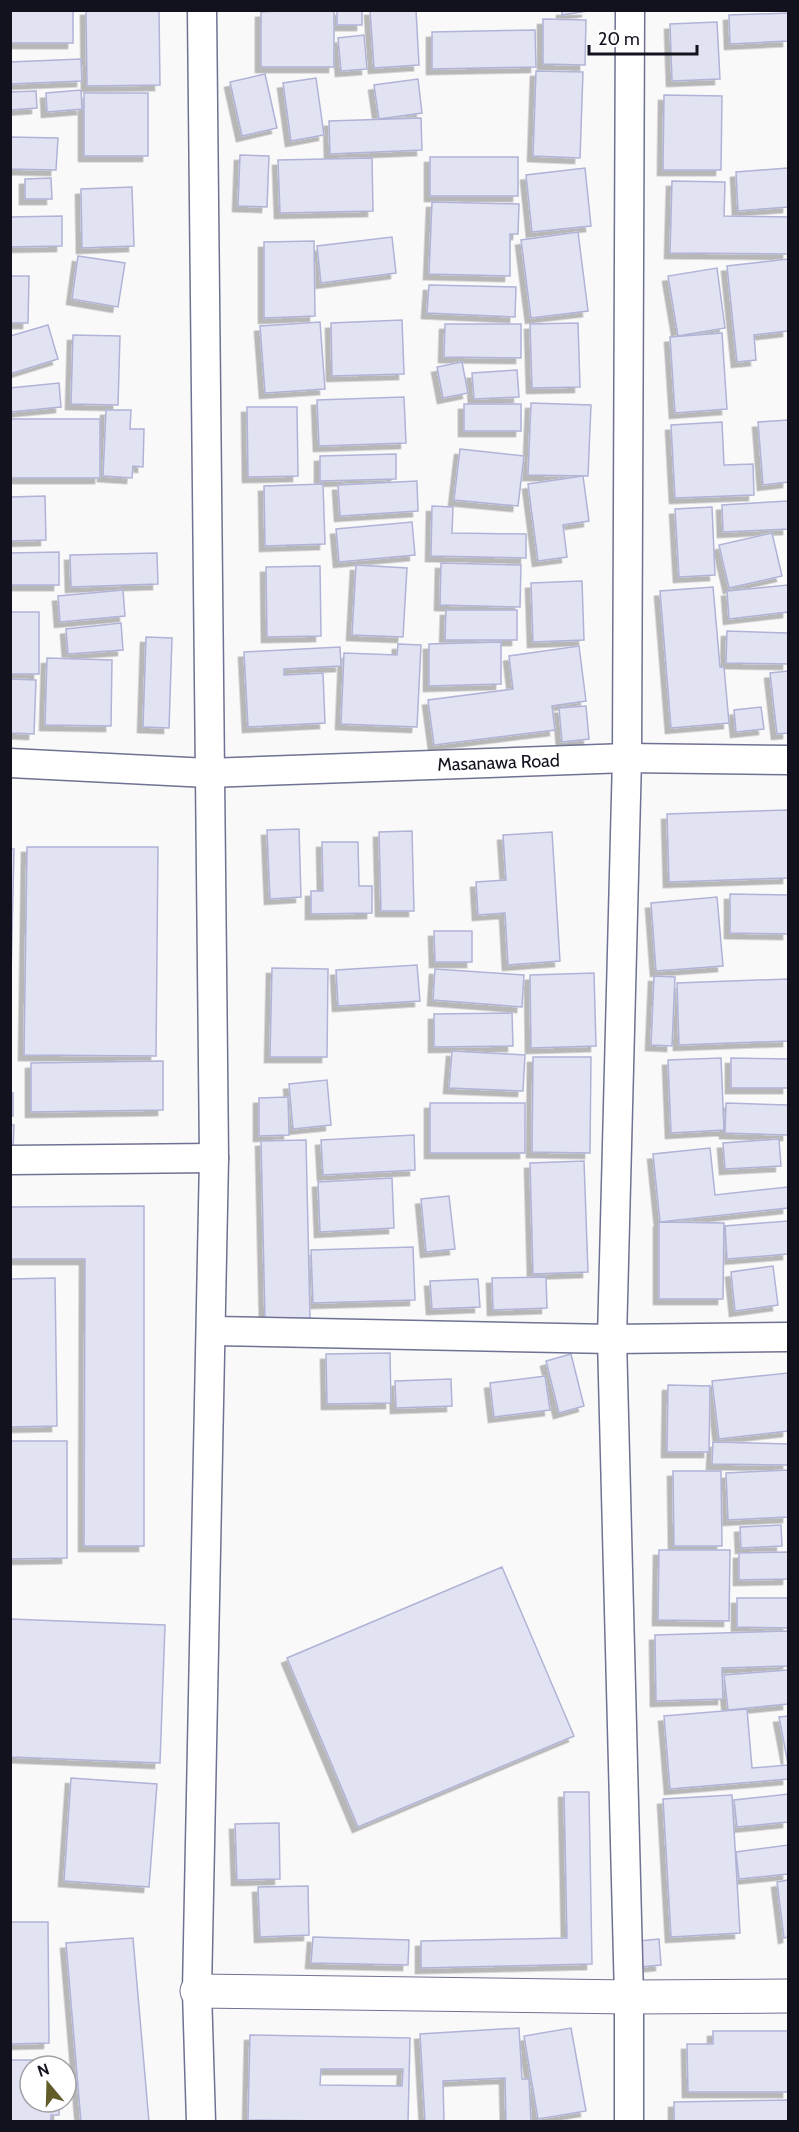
<svg xmlns="http://www.w3.org/2000/svg" width="799" height="2132" font-family="Cabin,sans-serif">
<style>
.building{fill:#e1e3f3;stroke:#b0b3d6;stroke-width:1.5;fill-rule:evenodd;filter:url(#shadow)}
.lines{fill:none;stroke-linecap:round;stroke-linejoin:round}
.minor-casing{stroke:#6f7292;stroke-width:31}
.tertiary-casing{stroke:#6f7292;stroke-width:35}
.minor{stroke:#fff;stroke-width:28}
.tertiary{stroke:#fff;stroke-width:33}
.labels{text-anchor:middle;dominant-baseline:central;stroke-width:6;stroke-linejoin:round;paint-order:stroke}
.street-label{font-size:18px;fill:#11121e;stroke:#fff}
</style>
<defs>
<filter id="shadow"><feDropShadow dx="-5.5" dy="5.5" stdDeviation="0" flood-color="#0004"/></filter>
</defs>
<rect width="100%" height="100%" fill="#f9f9f9"/>
<path class="building" d="M 10,10 L 73,10 L 73,43 L 10,43 Z
M 86,10 L 159,10 L 160,85 L 87,86 Z
M 296,10 L 334,10 L 334,67 L 261,67 L 261,12 Z
M 337,10 L 362,10 L 362,25 L 337,25 Z
M 370,10 L 416,10 L 419,65 L 374,68 Z
M 562,10 L 587,10 L 587,11 L 562,15 Z
M 788,13 L 788,41 L 730,44 L 729,15 Z
M 543,19 L 586,20 L 585,65 L 543,64 Z
M 717,22 L 720,79 L 672,81 L 670,24 Z
M 535,30 L 536,67 L 432,69 L 432,32 Z
M 364,35 L 367,69 L 341,71 L 338,38 Z
M 81,59 L 82,81 L 10,84 L 10,62 Z
M 536,71 L 583,72 L 580,158 L 533,156 Z
M 265,74 L 277,128 L 242,136 L 230,82 Z
M 316,78 L 324,135 L 291,141 L 283,83 Z
M 418,79 L 422,113 L 379,119 L 374,85 Z
M 81,90 L 82,109 L 47,112 L 46,93 Z
M 36,91 L 37,108 L 10,110 L 10,92 Z
M 84,93 L 148,93 L 148,156 L 84,156 Z
M 664,95 L 722,96 L 721,170 L 663,170 Z
M 421,118 L 422,150 L 330,154 L 329,121 Z
M 10,137 L 58,138 L 56,170 L 10,169 Z
M 240,155 L 269,156 L 267,207 L 238,206 Z
M 430,157 L 518,157 L 518,196 L 430,196 Z
M 372,158 L 373,211 L 280,213 L 278,160 Z
M 585,168 L 591,226 L 532,232 L 526,175 Z
M 788,168 L 788,207 L 738,211 L 736,172 Z
M 51,178 L 52,199 L 25,199 L 25,179 Z
M 672,181 L 725,182 L 724,216 L 788,217 L 788,254 L 670,253 Z
M 132,187 L 134,246 L 82,248 L 81,189 Z
M 432,202 L 519,204 L 518,234 L 510,234 L 510,276 L 429,274 Z
M 62,216 L 62,246 L 10,247 L 10,217 Z
M 578,232 L 588,311 L 531,318 L 521,240 Z
M 392,237 L 396,273 L 321,283 L 317,246 Z
M 314,241 L 315,316 L 264,318 L 264,242 Z
M 78,256 L 125,263 L 118,307 L 72,299 Z
M 788,259 L 788,331 L 754,335 L 756,360 L 737,362 L 727,266 Z
M 717,268 L 725,328 L 678,336 L 668,276 Z
M 10,276 L 29,276 L 28,323 L 10,323 Z
M 429,285 L 516,287 L 515,317 L 427,313 Z
M 402,320 L 404,374 L 332,376 L 331,323 Z
M 320,322 L 325,389 L 265,393 L 260,326 Z
M 578,323 L 580,387 L 532,388 L 530,324 Z
M 445,324 L 521,324 L 521,358 L 444,357 Z
M 48,325 L 58,359 L 10,374 L 10,336 Z
M 722,333 L 727,409 L 675,413 L 670,337 Z
M 73,335 L 120,336 L 118,405 L 71,404 Z
M 462,362 L 468,393 L 443,398 L 437,367 Z
M 517,370 L 519,397 L 474,399 L 472,373 Z
M 59,383 L 61,407 L 10,412 L 10,388 Z
M 404,397 L 406,443 L 319,446 L 317,400 Z
M 531,403 L 591,405 L 588,476 L 528,475 Z
M 464,404 L 521,404 L 521,431 L 464,431 Z
M 247,407 L 297,407 L 298,476 L 248,477 Z
M 106,410 L 131,410 L 130,429 L 144,429 L 143,467 L 133,466 L 132,478 L 103,476 Z
M 10,419 L 100,419 L 100,478 L 10,478 Z
M 788,420 L 788,482 L 763,485 L 758,422 Z
M 722,422 L 724,465 L 753,464 L 754,495 L 675,498 L 671,425 Z
M 460,449 L 524,456 L 518,506 L 454,500 Z
M 396,454 L 396,479 L 320,481 L 320,456 Z
M 583,476 L 589,521 L 563,525 L 567,557 L 538,561 L 528,484 Z
M 417,481 L 418,511 L 340,516 L 338,485 Z
M 323,484 L 325,544 L 265,546 L 264,486 Z
M 45,496 L 46,540 L 10,541 L 10,497 Z
M 788,501 L 788,529 L 723,532 L 722,505 Z
M 432,506 L 453,507 L 452,533 L 526,534 L 526,558 L 431,556 Z
M 712,507 L 715,575 L 679,577 L 675,509 Z
M 412,522 L 415,555 L 339,562 L 336,529 Z
M 772,533 L 782,576 L 729,588 L 719,545 Z
M 59,552 L 59,585 L 10,585 L 10,553 Z
M 157,553 L 158,584 L 71,587 L 70,555 Z
M 441,563 L 521,565 L 520,607 L 440,605 Z
M 356,565 L 407,568 L 403,637 L 352,635 Z
M 320,566 L 321,636 L 267,637 L 266,567 Z
M 582,581 L 584,640 L 533,642 L 531,583 Z
M 788,585 L 788,612 L 729,619 L 727,591 Z
M 713,587 L 720,667 L 724,667 L 729,723 L 671,728 L 660,591 Z
M 123,590 L 125,616 L 60,622 L 58,596 Z
M 446,610 L 517,610 L 517,640 L 445,640 Z
M 10,612 L 39,612 L 39,674 L 10,674 Z
M 121,623 L 123,650 L 68,654 L 66,629 Z
M 727,631 L 788,633 L 788,664 L 726,663 Z
M 146,637 L 172,638 L 169,728 L 143,727 Z
M 501,642 L 501,684 L 429,686 L 429,644 Z
M 398,644 L 421,645 L 417,727 L 341,724 L 344,653 L 397,655 Z
M 579,646 L 586,701 L 552,706 L 555,730 L 434,745 L 428,700 L 513,689 L 509,656 Z
M 340,647 L 341,666 L 284,669 L 284,675 L 323,673 L 325,723 L 248,727 L 244,652 Z
M 47,658 L 112,660 L 111,726 L 45,725 Z
M 788,671 L 788,733 L 777,734 L 770,673 Z
M 10,679 L 36,680 L 34,734 L 10,733 Z
M 586,706 L 589,739 L 562,742 L 559,708 Z
M 761,707 L 764,729 L 736,732 L 734,710 Z
M 788,810 L 788,878 L 669,882 L 667,814 Z
M 299,829 L 301,897 L 270,899 L 267,830 Z
M 412,831 L 414,911 L 381,911 L 379,832 Z
M 552,832 L 560,961 L 508,965 L 505,913 L 478,915 L 476,882 L 506,880 L 503,835 Z
M 322,842 L 358,842 L 359,886 L 372,886 L 372,913 L 311,914 L 311,891 L 323,891 Z
M 27,847 L 158,847 L 156,1056 L 24,1055 Z
M 10,849 L 14,849 L 11,980 L 10,980 Z
M 730,894 L 788,895 L 788,934 L 730,933 Z
M 717,897 L 723,966 L 656,971 L 651,903 Z
M 434,931 L 472,931 L 472,962 L 435,962 Z
M 417,965 L 420,1001 L 338,1006 L 336,970 Z
M 272,968 L 328,969 L 327,1057 L 270,1057 Z
M 435,969 L 524,975 L 522,1007 L 433,1000 Z
M 594,973 L 596,1046 L 531,1048 L 530,975 Z
M 654,976 L 675,977 L 672,1046 L 651,1045 Z
M 788,979 L 788,1041 L 679,1045 L 677,983 Z
M 512,1013 L 513,1046 L 434,1047 L 434,1014 Z
M 452,1051 L 525,1055 L 523,1091 L 449,1088 Z
M 533,1057 L 591,1057 L 590,1153 L 532,1152 Z
M 721,1058 L 724,1130 L 671,1133 L 668,1060 Z
M 731,1058 L 788,1059 L 788,1088 L 731,1088 Z
M 163,1061 L 163,1110 L 31,1112 L 31,1063 Z
M 327,1080 L 331,1125 L 293,1129 L 289,1084 Z
M 10,1093 L 13,1093 L 13,1116 L 10,1116 Z
M 288,1097 L 289,1135 L 259,1136 L 259,1098 Z
M 430,1103 L 525,1103 L 525,1153 L 430,1153 Z
M 726,1103 L 788,1105 L 788,1135 L 725,1133 Z
M 10,1125 L 14,1125 L 13,1151 L 10,1151 Z
M 414,1135 L 415,1170 L 323,1175 L 321,1140 Z
M 779,1139 L 781,1166 L 725,1169 L 723,1143 Z
M 306,1140 L 310,1318 L 265,1319 L 261,1141 Z
M 710,1148 L 715,1195 L 788,1187 L 788,1208 L 660,1222 L 653,1154 Z
M 584,1161 L 588,1272 L 533,1274 L 530,1163 Z
M 392,1178 L 394,1228 L 320,1232 L 318,1182 Z
M 449,1196 L 455,1249 L 426,1252 L 421,1199 Z
M 144,1206 L 144,1546 L 84,1546 L 85,1259 L 10,1259 L 10,1207 Z
M 788,1221 L 788,1254 L 727,1259 L 725,1226 Z
M 659,1222 L 724,1223 L 723,1299 L 659,1299 Z
M 413,1247 L 415,1300 L 313,1303 L 311,1250 Z
M 773,1266 L 778,1305 L 735,1311 L 731,1272 Z
M 546,1277 L 547,1308 L 493,1310 L 492,1278 Z
M 55,1278 L 57,1426 L 10,1427 L 10,1279 Z
M 478,1279 L 480,1307 L 432,1309 L 430,1281 Z
M 390,1353 L 391,1403 L 327,1404 L 326,1354 Z
M 571,1354 L 584,1406 L 559,1413 L 546,1361 Z
M 788,1373 L 788,1431 L 719,1439 L 712,1381 Z
M 545,1376 L 550,1410 L 494,1417 L 490,1383 Z
M 451,1379 L 452,1406 L 396,1408 L 395,1381 Z
M 668,1385 L 710,1386 L 709,1452 L 667,1452 Z
M 10,1441 L 67,1441 L 67,1558 L 10,1559 Z
M 713,1442 L 788,1444 L 788,1465 L 712,1464 Z
M 788,1470 L 788,1517 L 728,1520 L 726,1473 Z
M 673,1471 L 721,1471 L 722,1546 L 674,1546 Z
M 781,1525 L 782,1546 L 741,1548 L 740,1527 Z
M 659,1550 L 730,1550 L 729,1621 L 658,1620 Z
M 788,1552 L 788,1579 L 739,1580 L 739,1553 Z
M 502,1567 L 574,1736 L 358,1827 L 287,1658 Z
M 737,1598 L 788,1598 L 788,1628 L 737,1627 Z
M 10,1619 L 165,1625 L 160,1763 L 10,1757 Z
M 788,1631 L 788,1666 L 722,1668 L 723,1699 L 656,1701 L 655,1635 Z
M 788,1670 L 788,1704 L 728,1710 L 724,1675 Z
M 747,1709 L 752,1768 L 788,1765 L 788,1779 L 670,1789 L 664,1716 Z
M 788,1716 L 788,1764 L 779,1717 Z
M 71,1778 L 157,1784 L 149,1887 L 64,1881 Z
M 564,1792 L 589,1792 L 592,1964 L 421,1968 L 421,1941 L 567,1938 Z
M 788,1794 L 788,1822 L 737,1827 L 734,1800 Z
M 732,1795 L 740,1933 L 671,1937 L 663,1799 Z
M 279,1823 L 280,1879 L 237,1880 L 235,1824 Z
M 788,1845 L 788,1874 L 739,1879 L 736,1852 Z
M 788,1880 L 788,1937 L 784,1938 L 777,1882 Z
M 308,1886 L 309,1935 L 260,1937 L 258,1887 Z
M 10,1922 L 48,1922 L 49,2043 L 10,2044 Z
M 313,1937 L 409,1940 L 408,1965 L 311,1963 Z
M 133,1938 L 149,2122 L 81,2122 L 66,1943 Z
M 659,1939 L 661,1965 L 641,1967 L 639,1941 Z
M 519,2028 L 522,2079 L 529,2079 L 531,2122 L 506,2122 L 505,2078 L 443,2081 L 444,2122 L 425,2122 L 420,2034 Z
M 571,2028 L 586,2111 L 538,2119 L 524,2036 Z
M 713,2031 L 788,2031 L 788,2092 L 688,2092 L 687,2044 L 713,2044 Z
M 250,2035 L 410,2038 L 408,2122 L 248,2120 ZM 321,2069 L 403,2069 L 402,2086 L 320,2085 Z
M 10,2060 L 59,2060 L 59,2066 L 30,2066 L 30,2102 L 59,2102 L 59,2115 L 51,2115 L 51,2122 L 10,2122 Z
M 788,2100 L 788,2122 L 674,2122 L 674,2102 Z"/>
<g class="lines">
<g class="minor-casing">
<g id="minor">
<path id="s1" d="M 10,763 L 208,773 L 627,758 L 788,760"/>
<path d="M 10,1160 L 214,1158"/>
<path d="M 213,1331 L 612,1339 L 788,1337"/>
<path d="M 201,2122 L 197,1991 L 214,1158 L 202,10"/>
<path d="M 629,2122 L 629,1997 L 612,1339 L 627,758 L 630,10"/>
</g>
</g>
<g class="tertiary-casing">
<path id="tertiary" d="M 197,1991 L 629,1997 L 788,1996"/>
</g>
<use href="#minor" class="minor"/>
<use href="#tertiary" class="tertiary"/>
</g>
<g class="labels">
<g class="street-label">
<text stroke="none"><textPath href="#s1" startOffset="489">Masanawa Road</textPath></text>
</g>
</g>
<rect width="799" height="2132" fill="none" stroke="#11121e" stroke-width="24"/>
<g transform="translate(48 2084) rotate(341)"><circle r="28" fill="#ffffff" stroke="#a0a0a5" stroke-width="1.5"/>
<path d="M0-4.5L10 22L0 15L-10 22Z" fill="#615c28"/>
<text y="-9" font-size="16" font-weight="bold" text-anchor="middle" fill="#11121e">N</text>
</g>
<path d="M589 45v9h108v-9" fill="none" stroke="#11121e" stroke-width="3"/>
<text x="598" y="45" font-size="18" fill="#11121e" stroke="#ffffff" stroke-width="4.5" paint-order="stroke">20 m</text>
</svg>
